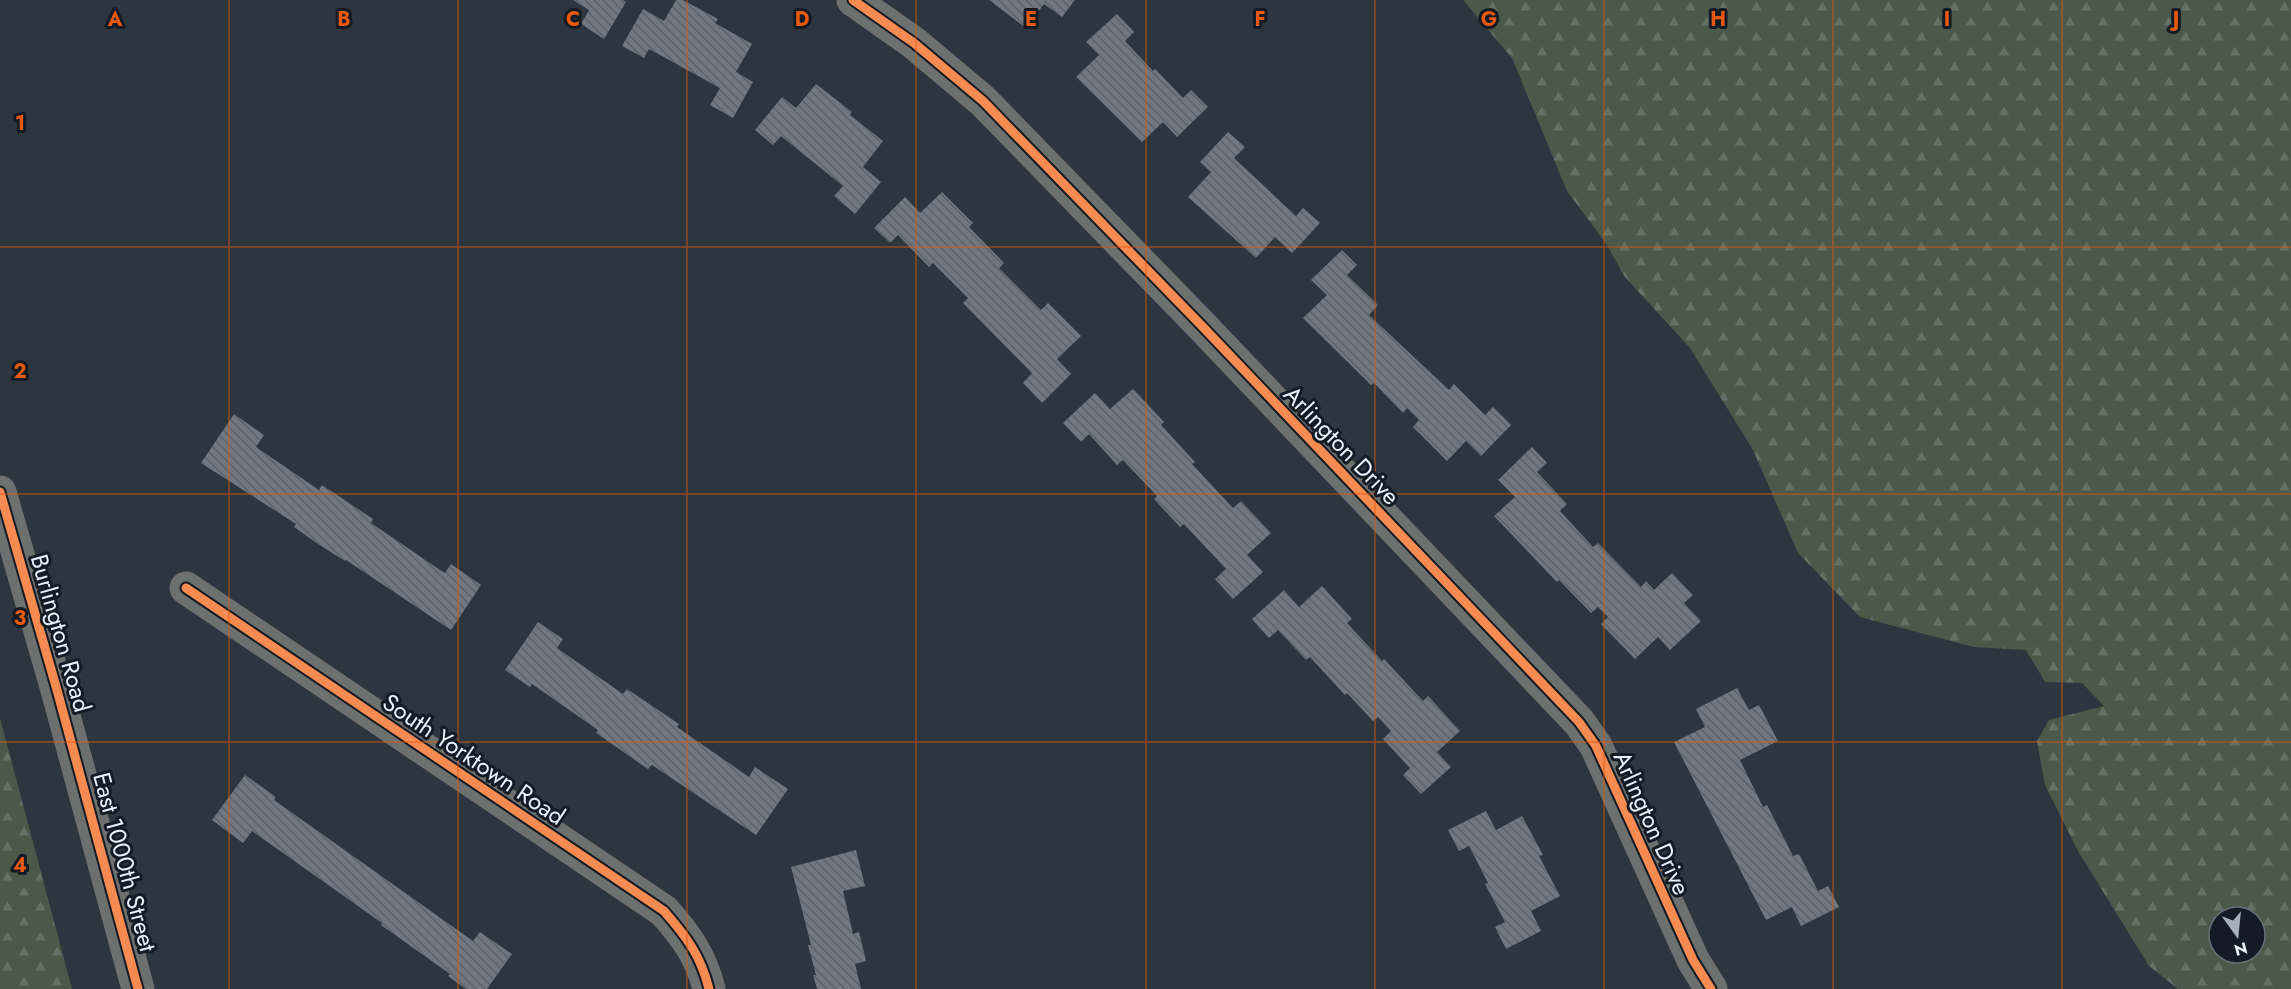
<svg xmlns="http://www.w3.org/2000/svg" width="2291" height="989" font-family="Jost,sans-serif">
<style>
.forest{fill:url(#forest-firs);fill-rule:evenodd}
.building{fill:url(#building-back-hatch)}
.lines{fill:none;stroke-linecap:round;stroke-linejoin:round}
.street{stroke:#6c706e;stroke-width:33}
.cycleway-casing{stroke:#151b24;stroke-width:13}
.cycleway{stroke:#f68b52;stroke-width:9}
.grid{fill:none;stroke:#e8590c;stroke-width:1.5;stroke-opacity:0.55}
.labels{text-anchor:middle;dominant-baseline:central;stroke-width:6;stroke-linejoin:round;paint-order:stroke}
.street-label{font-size:24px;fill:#e7f0fd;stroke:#151b24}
.grid-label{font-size:20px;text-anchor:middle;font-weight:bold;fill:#e8590c;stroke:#151b24;stroke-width:6;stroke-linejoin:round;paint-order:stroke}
</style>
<defs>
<pattern id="forest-firs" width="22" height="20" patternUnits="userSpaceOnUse" patternTransform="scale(1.5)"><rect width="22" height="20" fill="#4a5949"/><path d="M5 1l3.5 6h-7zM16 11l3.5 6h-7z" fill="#647164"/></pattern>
<pattern id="building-back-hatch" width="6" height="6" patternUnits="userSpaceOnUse" patternTransform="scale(1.5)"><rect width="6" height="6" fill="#707780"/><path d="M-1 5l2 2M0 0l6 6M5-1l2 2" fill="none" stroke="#5d6269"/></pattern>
</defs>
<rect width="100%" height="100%" fill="#2d353f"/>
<path class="forest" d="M 1463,0 L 2291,0 L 2291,989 L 2178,989 L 2149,966 L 2078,851 L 2045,785 L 2037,741 L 2049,720 L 2104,706 L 2082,683 L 2045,682 L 2026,650 L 1974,647 L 1860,617 L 1798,553 L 1753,450 L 1690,348 L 1624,276 L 1607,245 L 1567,191 L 1512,58 ZM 2219,917 L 2255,917 L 2255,953 L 2219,953 Z
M 0,718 L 72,989 L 0,989 Z"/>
<path class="building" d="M 573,0 L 623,0 L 626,2 L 604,39 L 581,24 L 589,10 Z
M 676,0 L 683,0 L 718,19 L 715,23 L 752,44 L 736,72 L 753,82 L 733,118 L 710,105 L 720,88 L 649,49 L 644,58 L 622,46 L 643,9 L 664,21 Z
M 989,0 L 1075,0 L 1062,17 L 1044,4 L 1026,28 Z
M 1117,14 L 1134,32 L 1125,41 L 1153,71 L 1155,69 L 1183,98 L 1191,90 L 1208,107 L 1177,137 L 1163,122 L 1142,142 L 1076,77 L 1099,55 L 1086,42 Z
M 816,84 L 852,112 L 850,115 L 883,141 L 863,167 L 881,182 L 855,214 L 834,196 L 843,186 L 781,136 L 773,145 L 755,130 L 782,97 L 796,108 Z
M 1228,132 L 1245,147 L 1234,158 L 1296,216 L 1303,208 L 1320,223 L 1292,253 L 1275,237 L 1256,258 L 1188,197 L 1211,172 L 1200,162 Z
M 942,192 L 973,223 L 969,227 L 1004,263 L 999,268 L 1041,310 L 1048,303 L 1081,336 L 1057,359 L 1071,374 L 1042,403 L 1023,383 L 1032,373 L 963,303 L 968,298 L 933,263 L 929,267 L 898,235 L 890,243 L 874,228 L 905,197 L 920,213 Z
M 1342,250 L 1357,265 L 1347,275 L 1378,305 L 1369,315 L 1449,390 L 1454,384 L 1485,415 L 1493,407 L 1511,425 L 1481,456 L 1466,441 L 1447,461 L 1413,427 L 1419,420 L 1407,408 L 1403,413 L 1374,383 L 1371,385 L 1303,318 L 1327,295 L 1311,280 Z
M 1133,389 L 1164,422 L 1161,425 L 1195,462 L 1192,464 L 1233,508 L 1241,501 L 1271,533 L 1247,555 L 1263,572 L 1233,599 L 1215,579 L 1226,569 L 1184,524 L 1180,527 L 1154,499 L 1157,496 L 1123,460 L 1117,465 L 1089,434 L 1081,442 L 1063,423 L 1095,393 L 1110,409 Z
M 234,414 L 264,435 L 256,447 L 319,490 L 322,485 L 373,519 L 371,523 L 440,570 L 445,573 L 451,564 L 481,585 L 451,630 L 346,560 L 345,561 L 318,544 L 294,527 L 296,524 L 201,463 Z
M 1532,447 L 1547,463 L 1537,472 L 1567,504 L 1560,511 L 1593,547 L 1598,543 L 1641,587 L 1646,581 L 1654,590 L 1672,573 L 1693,595 L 1684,603 L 1701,621 L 1670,650 L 1658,637 L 1635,659 L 1601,624 L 1608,617 L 1598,607 L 1591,613 L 1559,580 L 1557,582 L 1494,516 L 1515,497 L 1498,480 Z
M 1322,586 L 1352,619 L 1347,623 L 1382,661 L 1384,659 L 1423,701 L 1428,696 L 1460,731 L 1437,752 L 1451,767 L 1421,794 L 1403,775 L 1410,768 L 1383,739 L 1391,731 L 1378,717 L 1373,721 L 1347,693 L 1345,695 L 1310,657 L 1306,660 L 1278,630 L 1269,638 L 1252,619 L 1284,590 L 1299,607 Z
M 538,622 L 563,639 L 557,648 L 623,694 L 627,689 L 679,724 L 677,727 L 749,777 L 755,767 L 788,789 L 756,835 L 652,765 L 648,769 L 596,733 L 598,730 L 532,684 L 530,687 L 505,670 Z
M 1737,688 L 1749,710 L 1759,705 L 1778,741 L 1740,760 L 1763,807 L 1767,805 L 1793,856 L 1799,854 L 1818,891 L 1828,886 L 1839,907 L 1801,926 L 1792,907 L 1766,920 L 1674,742 L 1705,727 L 1696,709 Z
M 245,775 L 276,797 L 274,800 L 473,941 L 480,932 L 512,954 L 487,989 L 466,989 L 448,976 L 450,974 L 381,925 L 382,923 L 252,831 L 243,843 L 212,820 Z
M 1486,811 L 1496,830 L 1522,816 L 1543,855 L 1539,856 L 1560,896 L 1531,911 L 1541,931 L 1506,949 L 1495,927 L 1505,922 L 1485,884 L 1488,883 L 1469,846 L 1459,851 L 1448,830 Z
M 856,850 L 865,886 L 843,891 L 853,934 L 859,932 L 866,961 L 855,964 L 861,989 L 817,989 L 813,975 L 816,975 L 808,945 L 811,945 L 791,867 Z"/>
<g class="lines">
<path class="street" d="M 853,0 L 914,43 L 983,101 L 1201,325 L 1579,722 L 1596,746 L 1693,960 L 1711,989
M 0,492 L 57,690 L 138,989
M 186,588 L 664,911 C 686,936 701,956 709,989"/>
<g class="cycleway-casing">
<path id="cycleway" d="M 853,0 L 914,43 L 983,101 L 1201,325 L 1579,722 L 1596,746 L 1693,960 L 1711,989
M 0,492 L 57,690 L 138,989
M 186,588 L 664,911 C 686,936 701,956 709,989"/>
</g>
<use href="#cycleway" class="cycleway"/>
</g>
<path class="grid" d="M 229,0 L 229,989M 458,0 L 458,989M 687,0 L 687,989M 916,0 L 916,989M 1146,0 L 1146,989M 1375,0 L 1375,989M 1604,0 L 1604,989M 1833,0 L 1833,989M 2062,0 L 2062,989M 0,247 L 2291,247M 0,494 L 2291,494M 0,742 L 2291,742"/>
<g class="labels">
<g class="street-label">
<text transform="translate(1342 445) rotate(46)">Arlington Drive</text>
<text transform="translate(61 633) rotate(74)">Burlington Road</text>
<text transform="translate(474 759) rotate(34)">South Yorktown Road</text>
<text transform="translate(1652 823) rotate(66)">Arlington Drive</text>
<text transform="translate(125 862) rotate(75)">East 1000th Street</text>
</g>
</g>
<g class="grid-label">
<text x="115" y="26">A</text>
<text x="344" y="26">B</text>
<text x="573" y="26">C</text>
<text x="802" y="26">D</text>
<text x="1031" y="26">E</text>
<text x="1260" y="26">F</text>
<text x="1489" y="26">G</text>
<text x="1718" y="26">H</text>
<text x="1947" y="26">I</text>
<text x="2176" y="26">J</text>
<text x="20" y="130">1</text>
<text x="20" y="378">2</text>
<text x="20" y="625">3</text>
<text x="20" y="872">4</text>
</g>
<g transform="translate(2237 935) rotate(165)"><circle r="28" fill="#151b24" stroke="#69707b" stroke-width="1.5"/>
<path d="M0-4.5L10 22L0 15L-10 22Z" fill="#a6afba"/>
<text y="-9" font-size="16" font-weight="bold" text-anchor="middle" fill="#e7f0fd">N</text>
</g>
</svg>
